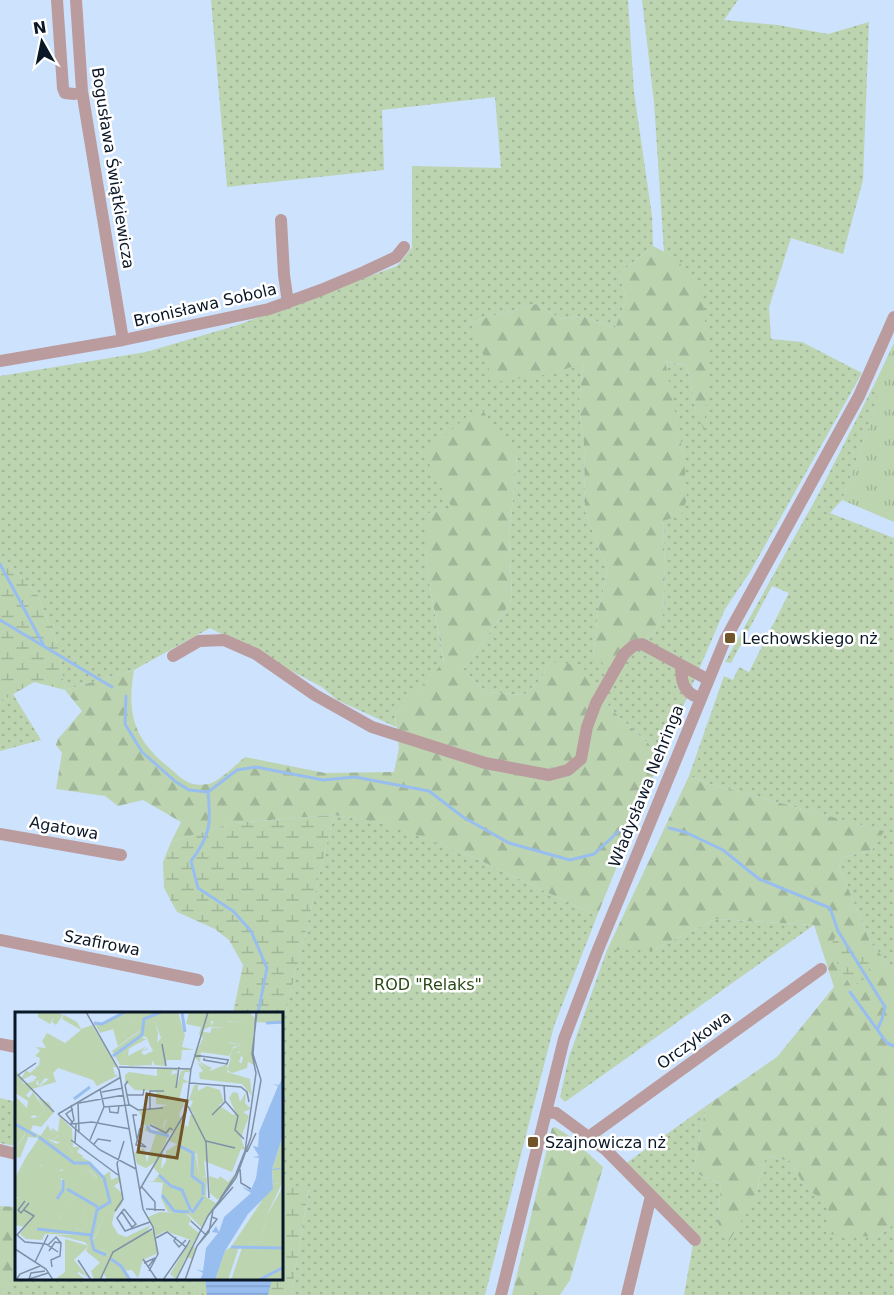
<svg xmlns="http://www.w3.org/2000/svg" width="894" height="1295" font-family="'DejaVu Sans',sans-serif">
<style>
.grass{fill:url(#grass-dots)}
.forest{fill:url(#forest-firs)}
.wetland{fill:url(#wetland-marsh)}
.park{fill:url(#park-tufts)}
.water{fill:url(#water-rules)}
.lines{fill:none;stroke-linecap:round;stroke-linejoin:round}
.stream{stroke:#98bef0;stroke-width:3}
.minor{stroke:#bb9c9e;stroke-width:12}
.poi-dot{fill:#725429;stroke:#fff;stroke-width:2}
.labels{text-anchor:middle;dominant-baseline:central;stroke-width:5;stroke-linejoin:round;paint-order:stroke}
.street-label{font-size:16px;fill:#0a1727;stroke:#fff}
.poi-label{font-size:16px;fill:#0a1727;stroke:#fff;text-anchor:start}
.park-label{font-size:16px;fill:#294913;stroke:#fff}
.inset-river{fill:none;stroke:#98bef0;stroke-width:3}
.inset-road{fill:none;stroke:#7f91a7;stroke-width:1.5}
.view{fill:#725429;fill-opacity:0.15;stroke:#725429;stroke-width:3}
.inset-edge{fill:none;stroke:#0a1727;stroke-width:3}
</style>
<defs>
<pattern id="grass-dots" width="8" height="8" patternUnits="userSpaceOnUse" patternTransform="scale(1.5)"><rect width="8" height="8" fill="#bdd4b1"/><path d="M2 2h.1M6 6h.1" fill="none" stroke="#a1b598" stroke-width="1.8" stroke-linecap="round"/></pattern>
<pattern id="forest-firs" width="22" height="20" patternUnits="userSpaceOnUse" patternTransform="scale(1.5)"><rect width="22" height="20" fill="#bdd4b1"/><path d="M5 1l3.5 6h-7zM16 11l3.5 6h-7z" fill="#a1b598"/></pattern>
<pattern id="wetland-marsh" width="20" height="14" patternUnits="userSpaceOnUse" patternTransform="scale(1.5)"><rect width="20" height="14" fill="#bdd4b1"/><path d="M1 5h8M5 5V1M11 12h8M15 12V8" fill="none" stroke="#a1b598"/></pattern>
<pattern id="park-tufts" width="24" height="20" patternUnits="userSpaceOnUse" patternTransform="scale(1.5)"><rect width="24" height="20" fill="#bdd4b1"/><path d="M3 7l-1-3M5 7V3M7 7l1-3M15 17l-1-3M17 17v-4M19 17l1-3" fill="none" stroke="#a1b598"/></pattern>
<pattern id="water-rules" width="6" height="5" patternUnits="userSpaceOnUse" patternTransform="scale(1.5)"><rect width="6" height="5" fill="#98bef0"/><path d="M0 2.5h6" fill="none" stroke="#82a3ce"/></pattern>
</defs>
<rect width="100%" height="100%" fill="#cde2fd"/>
<path class="grass" d="M 211,0 L 628,0 L 634,92 L 652,216 L 653,246 L 620,273 L 626,301 L 615,328 L 582,316 L 561,319 L 536,304 L 470,322 L 551,374 L 583,362 L 579,405 L 584,444 L 585,511 L 608,571 L 598,611 L 593,657 L 626,650 L 654,634 L 663,614 L 665,566 L 663,520 L 684,458 L 664,361 L 687,366 L 696,410 L 676,258 L 664,252 L 654,102 L 642,0 L 738,0 L 724,20 L 778,25 L 828,34 L 869,22 L 863,180 L 843,254 L 791,238 L 769,307 L 771,339 L 802,342 L 862,373 L 750,572 L 725,609 L 657,767 L 652,747 L 613,711 L 598,693 L 550,662 L 540,680 L 524,695 L 485,692 L 463,670 L 503,614 L 512,598 L 509,538 L 517,457 L 453,508 L 426,514 L 427,571 L 444,663 L 395,714 L 396,727 L 337,700 L 322,687 L 210,628 L 134,670 L 65,690 L 58,646 L 38,596 L 0,554 L 0,376 L 146,352 L 238,325 L 397,266 L 412,248 L 412,166 L 501,168 L 495,97 L 382,110 L 384,170 L 227,187 Z
M 876,381 L 876,407 L 842,500 L 830,513 L 894,538 L 894,970 L 870,942 L 839,866 L 844,857 L 872,850 L 883,831 L 707,783 L 689,776 L 724,676 L 733,680 L 739,667 L 749,672 L 789,593 L 772,586 L 731,663 L 725,662 L 819,493 Z
M 13,694 L 41,740 L 0,751 L 0,702 Z
M 334,815 L 389,824 L 477,859 L 597,916 L 554,1026 L 485,1295 L 291,1295 L 309,1189 L 282,1183 L 282,1028 Z
M 716,919 L 814,925 L 565,1102 L 560,1097 L 569,1057 L 607,950 L 653,950 Z
M 0,1098 L 16,1102 L 16,1146 L 0,1143 Z
M 706,1106 L 693,1172 L 721,1184 L 718,1223 L 755,1198 L 766,1156 L 790,1161 L 805,1187 L 877,1237 L 894,1224 L 894,1295 L 684,1295 L 693,1244 L 625,1164 Z
M 16,1268 L 16,1278 L 194,1279 L 195,1295 L 3,1295 Z"/>
<path class="forest" d="M 653,246 L 676,258 L 702,293 L 709,356 L 704,430 L 696,410 L 687,366 L 665,361 L 684,458 L 687,499 L 681,515 L 663,521 L 665,566 L 663,614 L 654,634 L 626,650 L 606,667 L 593,657 L 598,611 L 608,571 L 585,511 L 584,444 L 579,405 L 583,363 L 551,374 L 494,382 L 470,322 L 536,304 L 561,319 L 582,316 L 615,328 L 626,301 L 620,273 Z
M 479,406 L 517,456 L 509,538 L 512,598 L 503,614 L 463,670 L 485,692 L 524,695 L 540,680 L 550,662 L 582,665 L 598,693 L 613,711 L 652,747 L 657,767 L 597,916 L 477,859 L 388,824 L 334,815 L 233,823 L 171,842 L 181,822 L 143,800 L 118,806 L 105,796 L 56,789 L 62,753 L 56,745 L 58,739 L 82,711 L 65,690 L 134,670 C 126,716 135,741 172,770 C 184,781 191,787 208,784 C 217,783 237,764 245,757 L 325,773 L 394,772 L 399,748 L 395,714 L 444,662 L 427,571 L 425,514 L 452,508 L 424,454 Z
M 689,776 L 707,783 L 884,831 L 872,850 L 844,857 L 839,866 L 870,942 L 894,970 L 894,1224 L 877,1237 L 826,1234 L 829,1205 L 805,1187 L 790,1161 L 766,1156 L 755,1198 L 728,1243 L 718,1223 L 721,1184 L 693,1172 L 706,1106 L 777,1057 L 834,987 L 814,925 L 716,919 L 653,950 L 607,950 Z
M 555,1127 L 568,1135 L 603,1167 L 570,1280 L 560,1295 L 512,1295 L 552,1128 Z
M 0,1206 L 16,1207 L 16,1268 L 3,1295 L 0,1295 Z"/>
<path class="wetland" d="M 0,554 L 38,596 L 58,646 L 65,690 L 34,682 L 0,702 Z
M 334,815 L 282,1028 L 282,1013 L 233,1013 L 243,965 L 229,940 L 215,929 L 177,912 L 164,888 L 163,862 L 171,842 L 233,823 Z
M 838,931 L 848,934 L 871,961 L 867,977 L 852,988 L 829,950 Z
M 282,1183 L 309,1188 L 291,1295 L 195,1295 L 194,1279 L 282,1278 Z"/>
<path class="park" d="M 894,343 L 894,522 L 842,500 L 876,407 L 876,381 Z"/>
<path class="water" d="M 205,1279 L 205,1278 L 272,1279 L 268,1295 L 207,1295 Z"/>
<g class="lines">
<path class="stream" d="M 0,564 L 43,644
M 0,620 L 112,687
M 126,696 L 125,724 L 142,752 L 176,782 L 189,790 L 208,792 L 237,770 L 256,767 L 323,780 L 355,777 L 429,791 L 463,817 L 509,843 L 570,860 L 594,854 L 620,830
M 208,792 C 211,823 211,835 191,861 L 198,888 L 233,911 L 251,931 L 267,968 L 258,1013
M 669,828 L 685,832 L 723,850 L 759,879 L 830,908 L 838,931 L 885,1007 L 882,1019 L 878,1028
M 850,992 L 887,1043 L 894,1046"/>
<path class="minor" d="M 57,0 L 63,88 L 65,93 L 74,94
M 76,0 L 82,91 L 123,340
M 281,220 L 284,275 L 288,303
M 0,361 L 123,340 L 269,309 L 321,290 L 364,272 L 396,257 L 404,247
M 173,656 L 199,641 L 224,640 L 256,654 L 315,695 L 372,727 L 485,763 L 549,775 L 568,770 L 581,759 L 587,727 L 596,703 L 624,654 L 633,646 L 642,644 L 707,679
M 681,665 C 681,681 683,693 700,698
M 0,834 L 121,855
M 0,940 L 198,980
M 0,1044 L 16,1047
M 546,1112 L 556,1113 L 606,1150 L 695,1240
M 587,1138 L 821,969
M 0,1150 L 16,1154
M 501,1295 L 564,1039 L 597,952 L 725,640 L 859,396 L 894,317
M 627,1295 L 651,1196"/>
</g>
<g class="poi-dot">
<rect x="724" y="632" width="12" height="12" rx="3"/>
<rect x="527" y="1136" width="12" height="12" rx="3"/>
</g>
<g class="labels">
<g class="street-label">
<text transform="translate(113 168) rotate(81)">Bogusława Świątkiewicza</text>
<text transform="translate(205 305) rotate(-13)">Bronisława Sobola</text>
<text transform="translate(646 786) rotate(-68)">Władysława Nehringa</text>
<text transform="translate(64 828) rotate(10)">Agatowa</text>
<text transform="translate(102 943) rotate(11)">Szafirowa</text>
<text transform="translate(694 1040) rotate(-36)">Orczykowa</text>
</g>
<g class="poi-label">
<text x="742" y="638">Lechowskiego nż</text>
<text x="545" y="1142">Szajnowicza nż</text>
</g>
<g class="park-label">
<text x="428" y="984">ROD "Relaks"</text>
</g>
</g>
<g transform="translate(15 1012)">
<rect width="268" height="268" fill="#cde2fd"/>
<path d="M 23,0 L 41,0 L 48,3 L 41,13 L 37,10 L 39,4 L 35,12 L 23,5 ZM 123,0 L 163,0 L 170,23 L 167,35 L 180,38 L 167,38 L 166,48 L 152,48 L 150,54 L 140,53 L 137,48 L 137,53 L 114,54 L 108,41 L 124,24 L 141,32 L 146,26 L 140,8 L 142,19 L 124,19 L 103,34 L 98,17 L 85,21 L 80,12 L 99,10 L 109,25 L 101,8 L 114,1 L 118,8 ZM 132,27 L 138,39 L 129,43 L 126,40 L 133,37 L 133,36 L 126,39 L 132,34 L 113,44 L 114,36 ZM 174,0 L 234,0 L 240,6 L 240,23 L 228,10 L 196,9 L 196,14 L 186,19 L 195,21 L 197,16 L 211,16 L 215,31 L 227,33 L 218,35 L 214,44 L 186,40 L 185,50 L 197,56 L 194,59 L 179,45 L 188,26 L 184,22 L 186,15 L 171,12 ZM 242,0 L 268,0 L 268,12 L 242,10 ZM 49,3 L 62,10 L 66,17 L 77,13 L 103,55 L 98,55 L 100,63 L 104,63 L 82,74 L 78,68 L 43,56 L 38,61 L 41,70 L 30,66 L 24,74 L 23,68 L 18,69 L 22,65 L 17,63 L 5,69 L 11,58 L 15,61 L 24,53 L 25,46 L 20,44 L 25,39 L 21,35 L 31,36 L 27,29 L 32,21 L 50,31 L 66,18 L 47,7 ZM 218,40 L 227,41 L 224,50 L 232,56 L 217,61 L 212,58 ZM 161,56 L 163,59 L 158,58 L 156,63 L 162,61 L 161,76 L 166,59 L 174,57 L 176,60 L 170,60 L 168,67 L 174,70 L 168,71 L 164,88 L 170,89 L 164,103 L 169,113 L 173,115 L 175,103 L 179,103 L 175,96 L 178,89 L 174,88 L 179,73 L 183,73 L 183,79 L 192,74 L 205,78 L 209,90 L 204,93 L 218,103 L 221,101 L 214,86 L 218,80 L 223,81 L 225,90 L 231,80 L 230,91 L 236,97 L 228,100 L 234,104 L 226,126 L 230,138 L 226,137 L 217,160 L 189,149 L 191,165 L 184,163 L 182,142 L 165,133 L 165,126 L 157,122 L 160,115 L 156,121 L 148,117 L 152,106 L 144,117 L 137,112 L 130,114 L 124,99 L 153,93 L 141,92 L 141,79 L 120,78 L 111,70 L 111,92 L 110,63 L 114,60 L 142,64 L 142,57 ZM 23,86 L 34,91 L 39,100 L 26,115 L 18,113 L 5,146 L 0,144 L 0,137 L 10,123 L 0,110 L 0,94 L 17,106 L 23,105 L 30,98 ZM 45,104 L 57,117 L 58,135 L 65,135 L 62,140 L 68,144 L 65,149 L 51,132 L 33,127 L 33,124 L 39,127 L 44,124 L 36,120 L 37,116 L 43,120 ZM 141,121 L 152,127 L 142,149 L 131,156 L 122,152 L 119,141 L 129,136 L 132,150 ZM 155,137 L 174,141 L 177,148 L 169,155 L 151,158 L 151,139 ZM 11,145 L 24,149 L 30,162 L 31,155 L 47,159 L 51,155 L 70,155 L 82,166 L 80,171 L 76,164 L 62,164 L 59,173 L 46,166 L 46,176 L 58,187 L 42,201 L 46,208 L 67,208 L 70,192 L 74,195 L 74,212 L 60,215 L 74,223 L 30,222 L 27,228 L 11,227 L 5,222 L 10,215 L 0,213 L 0,187 L 4,185 L 0,185 L 0,166 ZM 223,159 L 221,166 L 213,178 L 203,188 L 195,181 L 194,164 L 203,167 L 205,164 L 213,170 ZM 267,171 L 252,203 L 246,229 L 226,236 L 216,235 L 258,172 ZM 91,199 L 99,202 L 97,212 L 103,222 L 111,225 L 136,213 L 131,220 L 138,219 L 138,215 L 133,205 L 145,200 L 171,201 L 177,208 L 173,212 L 184,221 L 177,234 L 181,236 L 178,247 L 171,245 L 161,267 L 155,262 L 176,228 L 150,219 L 141,224 L 139,219 L 143,241 L 128,248 L 123,266 L 117,258 L 108,259 L 114,268 L 93,268 L 88,261 L 87,268 L 79,268 L 76,259 L 94,242 L 77,232 ZM 50,227 L 74,234 L 59,248 L 74,266 L 64,260 L 62,261 L 71,268 L 39,268 L 50,260 Z" fill="#bdd4b1" fill-rule="evenodd"/>
<path d="M 108,0 L 123,0 L 118,8 L 114,1 L 102,8 L 109,25 L 104,28 L 99,10 L 90,14 L 78,10 L 87,11 ZM 209,3 L 211,4 L 212,10 L 228,10 L 238,18 L 239,53 L 233,50 L 232,56 L 225,55 L 228,46 L 224,39 L 214,47 L 217,37 L 226,33 L 211,29 L 211,16 L 195,15 L 199,9 L 209,7 L 204,5 ZM 125,19 L 143,19 L 142,39 L 131,25 L 124,24 L 124,30 L 108,41 L 114,53 L 105,53 L 97,39 ZM 182,50 L 195,59 L 212,52 L 212,60 L 235,67 L 237,84 L 227,72 L 185,67 L 184,61 L 188,59 ZM 0,57 L 9,72 L 23,68 L 21,72 L 25,74 L 38,64 L 41,70 L 17,77 L 11,83 L 14,86 L 18,80 L 30,98 L 23,105 L 19,103 L 9,108 L 11,116 L 13,112 L 17,111 L 0,137 L 0,110 L 7,111 L 4,108 L 12,105 L 0,94 L 0,84 L 12,96 L 13,89 L 0,81 ZM 160,99 L 152,127 L 129,118 L 133,113 L 135,119 L 144,119 L 150,104 L 148,116 L 153,116 L 155,103 L 150,100 ZM 33,113 L 36,120 L 44,124 L 38,127 L 33,124 L 33,127 L 41,132 L 49,129 L 65,151 L 71,150 L 88,164 L 95,159 L 96,168 L 101,166 L 106,169 L 99,174 L 108,182 L 107,192 L 99,202 L 91,199 L 78,228 L 89,242 L 94,241 L 89,249 L 71,239 L 74,234 L 70,230 L 41,223 L 74,223 L 60,215 L 71,211 L 74,194 L 70,193 L 67,208 L 46,208 L 43,202 L 42,211 L 25,211 L 58,187 L 48,180 L 47,164 L 59,173 L 60,163 L 76,164 L 80,170 L 82,165 L 70,155 L 44,158 L 32,184 L 22,198 L 29,186 L 27,153 L 11,145 ZM 157,122 L 165,126 L 166,133 L 174,133 L 176,138 L 179,134 L 184,163 L 192,166 L 191,185 L 201,191 L 187,216 L 172,201 L 153,200 L 146,186 L 148,171 L 132,169 L 139,169 L 144,162 L 138,155 L 148,137 L 146,157 L 152,148 L 151,157 L 176,149 L 171,140 L 155,143 L 155,137 L 162,132 L 154,129 ZM 268,123 L 268,268 L 216,268 L 227,236 L 246,229 L 252,203 L 266,178 L 267,171 L 258,172 L 257,157 ZM 216,235 L 224,235 L 213,268 L 200,268 L 210,239 Z" fill="#bdd4b1"/>
<path d="M 234,234 L 249,235 L 252,239 L 246,245 L 230,244 L 227,240 Z" fill="#bdd4b1"/>
<path d="M 114,0 L 148,0 L 147,6 L 140,9 L 146,26 L 138,7 L 130,9 L 128,19 L 125,19 ZM 5,113 L 76,150 L 94,170 L 105,164 L 106,169 L 98,173 L 105,192 L 97,193 L 100,199 L 91,199 L 78,228 L 80,235 L 93,241 L 88,253 L 71,239 L 74,234 L 70,230 L 58,227 L 64,221 L 74,222 L 65,217 L 72,209 L 74,195 L 46,175 L 50,171 L 77,184 L 86,184 L 87,166 L 73,152 L 44,150 L 37,140 L 24,137 L 23,126 L 14,125 Z" fill="#bdd4b1"/>
<path d="M 268,65 L 268,123 L 257,157 L 263,156 L 268,157 L 257,158 L 258,177 L 233,202 L 210,239 L 200,268 L 185,268 L 188,261 L 181,257 L 188,259 L 191,236 L 203,221 L 197,220 L 201,214 L 204,220 L 209,205 L 236,181 L 227,175 L 236,178 L 241,166 L 244,146 L 238,145 L 244,144 L 238,134 L 243,135 L 244,120 L 263,74 L 257,72 L 264,73 Z" fill="#98bef0"/>
<path class="inset-river" d="M 167,0 L 170,20M 79,11 L 87,12 L 110,0M 251,11 L 269,10M 98,44 L 127,23 L 129,7 L 146,0M 59,87 L 75,75M 0,112 L 21,124M 132,114 L 135,119 L 154,124M 24,125 L 59,151 L 74,151 L 89,166 L 95,190 L 82,198 L 76,226 L 79,238 L 91,243M 163,133 L 178,141 L 177,164 L 188,172 L 188,183M 144,163 L 156,174 L 167,178 L 176,199M 52,177 L 83,195M 147,183 L 159,199 L 174,200M 42,187 L 48,178 L 48,168M 177,201 L 188,185M 22,217 L 76,223M 216,235 L 269,236M 96,247 L 106,254 L 115,268M 192,268 L 214,216 L 249,168 L 256,118 L 269,84M 244,268 L 269,255"/>
<path class="inset-road" d="M 71,0 L 104,58 L 128,197 L 138,215 L 143,242 L 134,259M 147,32 L 151,54M 179,43 L 214,48M 189,44 L 189,48 L 212,52 L 213,48M 21,51 L 3,63 L 39,100M 104,55 L 176,57M 113,69 L 110,73 L 114,93M 175,71 L 226,75 L 232,80 L 234,90M 209,73 L 210,89 L 223,104 L 220,118 L 229,127M 161,76 L 164,55M 85,77 L 89,95 L 115,93 L 123,98 L 148,96M 87,80 L 108,76M 112,83 L 128,83 L 129,77M 63,90 L 64,121M 64,91 L 109,83M 94,94 L 95,100 L 103,101 L 104,93M 173,94 L 191,130 L 194,186M 135,98 L 135,79 L 149,79M 43,102 L 85,138 L 121,157M 43,102 L 106,65M 197,103 L 210,90M 57,110 L 51,102 L 58,97M 56,112 L 77,110 L 115,117M 55,113 L 59,108 L 56,93M 135,113 L 151,121 L 155,116 L 158,118M 122,127 L 118,103 L 122,103M 56,128 L 103,163M 75,128 L 89,95M 122,128 L 131,135 L 121,133 L 125,116M 191,129 L 220,136M 60,131 L 61,112M 79,132 L 83,127 L 96,129M 232,140 L 241,121M 225,157 L 226,171 L 236,177M 126,174 L 140,190 L 140,199M 125,177 L 171,99 L 176,57 L 193,0M 205,187 L 220,164 L 230,139 L 241,61 L 237,42 L 242,0M 10,189 L 3,198 L 6,201 L 14,191M 109,197 L 102,206 L 110,219 L 135,210M 109,197 L 121,212 L 117,215M 131,197 L 150,198M 9,198 L 19,204 L 2,223 L 10,230 L 31,232 L 43,240M 100,199 L 108,187 L 102,152 L 109,129M 107,200 L 118,217M 176,209 L 191,223M 161,225 L 159,229 L 164,235 L 171,228M 141,226 L 152,220 L 171,235 L 175,228M 33,233 L 41,225 L 46,231M 0,237 L 31,257 L 38,268M 34,239 L 40,230 L 46,231 L 45,244 L 36,248 L 37,255M 128,247 L 142,268M 63,248 L 76,268M 20,250 L 33,223M 129,251 L 140,246 L 133,255M 14,267 L 16,261 L 30,259M 1,268 L 5,262 L 25,254M 11,268 L 33,261M 85,268 L 98,240 L 137,217M 148,268 L 171,235M 161,268 L 193,204 L 221,166 L 236,125 L 246,68 L 238,42 L 241,0M 170,268 L 182,234 L 194,220 L 198,198 L 218,175M 170,268 L 182,234 L 202,207 L 197,205"/>
<path class="view" d="M 132,82 L 172,89 L 162,146 L 123,140 Z"/>
<rect width="268" height="268" class="inset-edge"/>
</g>
<g transform="translate(42 42) rotate(351)" stroke="#ffffff" stroke-width="4.5" paint-order="stroke">
<path d="M0-4.5L10 22L0 15L-10 22Z" fill="#0a1727"/>
<text y="-9" font-size="16" font-weight="bold" text-anchor="middle" fill="#0a1727">N</text>
</g>
</svg>
